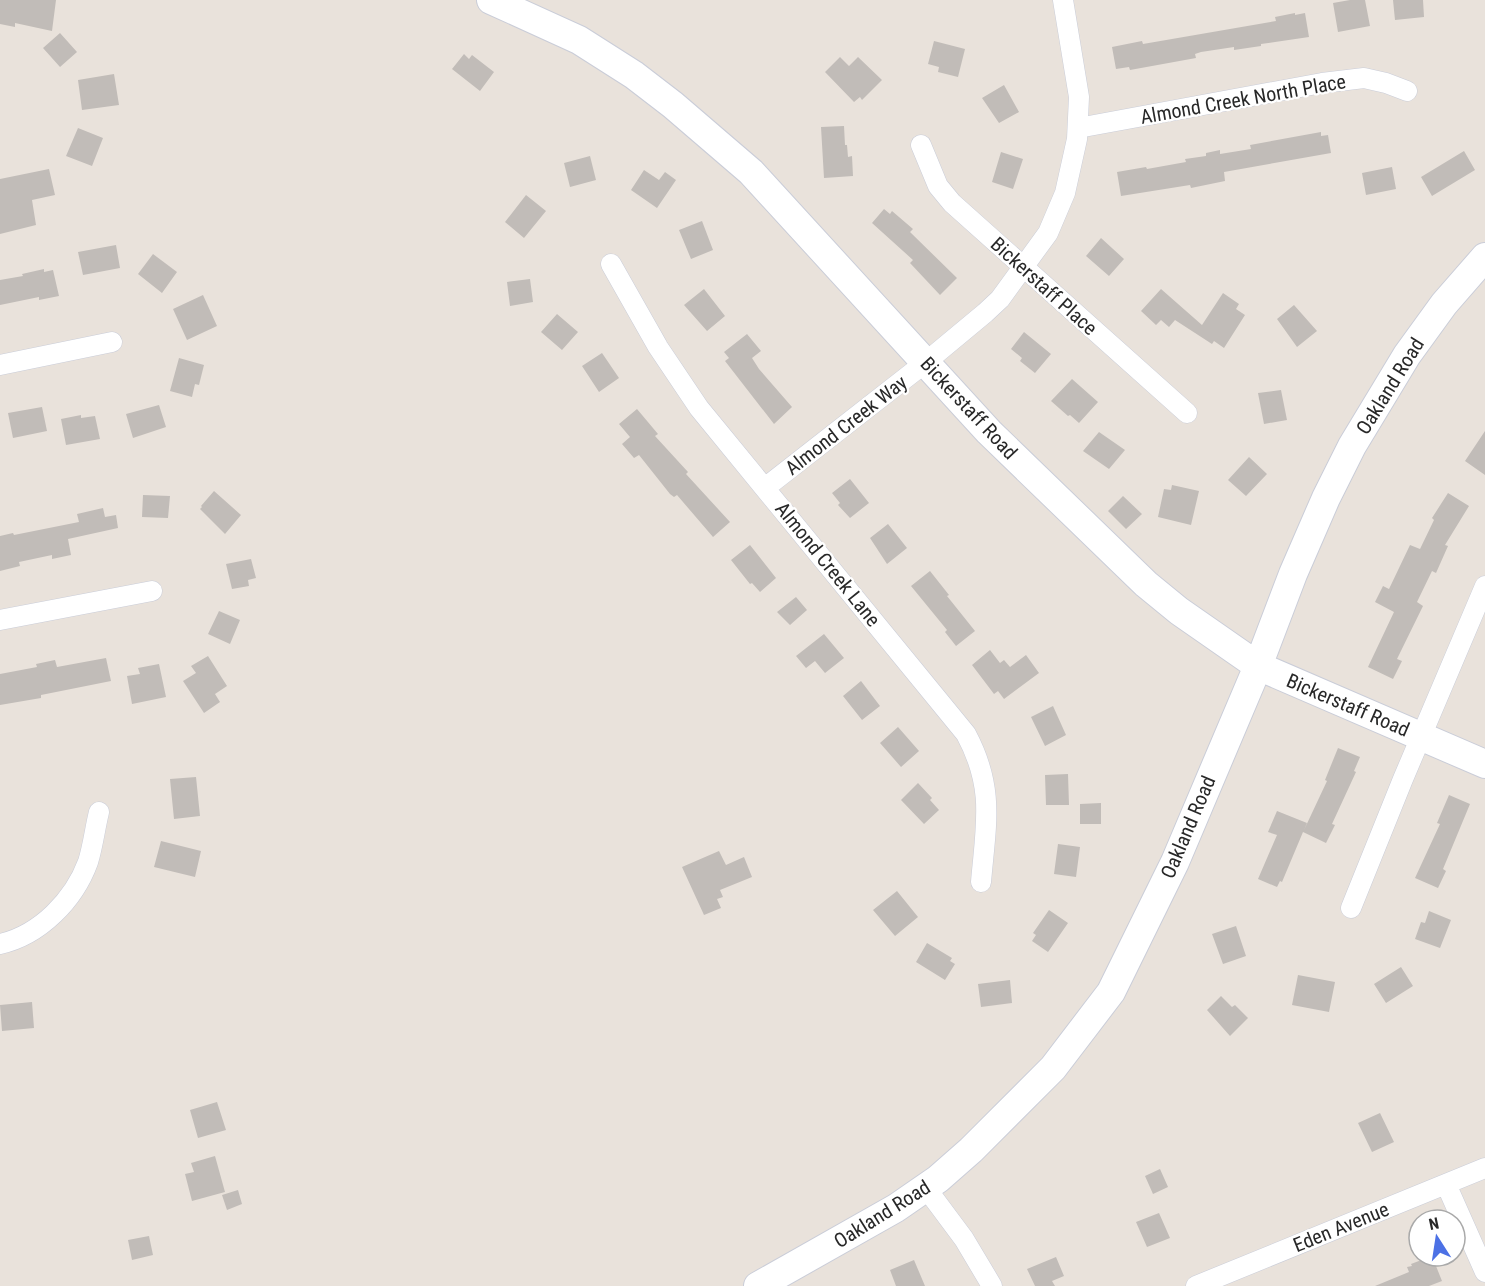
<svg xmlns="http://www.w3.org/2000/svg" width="1485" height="1286" font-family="'Roboto Condensed',sans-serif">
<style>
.building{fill:#c1bcb8}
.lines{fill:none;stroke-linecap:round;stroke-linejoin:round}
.street-casing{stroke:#cacdd8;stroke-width:21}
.secondary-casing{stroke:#cacdd8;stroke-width:30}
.street{stroke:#fff;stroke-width:20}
.secondary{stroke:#fff;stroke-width:28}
.labels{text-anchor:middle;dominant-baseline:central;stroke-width:4.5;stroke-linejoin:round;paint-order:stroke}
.street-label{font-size:20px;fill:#282828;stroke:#fff}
</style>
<rect width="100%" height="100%" fill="#e9e2db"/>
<path class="building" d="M 0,0 L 56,0 L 52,31 L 15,23 L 15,27 L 0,24 Z
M 1350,0 L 1365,0 L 1370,26 L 1338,32 L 1333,3 Z
M 1393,0 L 1423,0 L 1424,17 L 1395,20 Z
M 1295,13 L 1295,15 L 1305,13 L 1309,37 L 1261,44 L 1261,46 L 1234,50 L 1234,47 L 1201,52 L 1195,54 L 1196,58 L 1130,70 L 1129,67 L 1116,69 L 1112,47 L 1142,41 L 1143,44 L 1276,21 L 1275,17 Z
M 60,33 L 77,52 L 60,67 L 43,48 Z
M 934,41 L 965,49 L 958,77 L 938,72 L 939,67 L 928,64 Z
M 464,54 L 469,59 L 472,55 L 494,72 L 480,91 L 452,69 Z
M 840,57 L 849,66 L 858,57 L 882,80 L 862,100 L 860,97 L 854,102 L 825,72 Z
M 114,74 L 119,105 L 82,110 L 78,80 Z
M 1004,85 L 1019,112 L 999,123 L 982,98 Z
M 844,126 L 845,145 L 847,145 L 848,157 L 852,156 L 853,176 L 824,178 L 821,127 Z
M 78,128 L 103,138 L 92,166 L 66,156 Z
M 1321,132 L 1321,136 L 1328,135 L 1331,153 L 1224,172 L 1225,181 L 1191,188 L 1190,185 L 1121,196 L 1117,172 L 1146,167 L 1147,169 L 1186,162 L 1185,159 L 1206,156 L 1206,153 L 1220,150 L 1220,154 L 1251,149 L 1250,145 Z
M 1464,151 L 1475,170 L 1432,196 L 1421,177 Z
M 1001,152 L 1023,159 L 1013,189 L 992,182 Z
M 590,156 L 596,180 L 570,187 L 564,163 Z
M 1392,167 L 1396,189 L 1366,195 L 1362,173 Z
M 49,169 L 55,195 L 32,200 L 36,225 L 0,234 L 0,179 Z
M 644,170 L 659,180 L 665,172 L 676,180 L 657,208 L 631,190 Z
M 526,195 L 546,211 L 524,238 L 505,222 Z
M 884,209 L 890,214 L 892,211 L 913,229 L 910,232 L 957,278 L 940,295 L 910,263 L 913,260 L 872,223 Z
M 702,221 L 713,250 L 691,259 L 679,230 Z
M 1101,238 L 1124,259 L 1109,276 L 1086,256 Z
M 116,245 L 120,268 L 83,275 L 78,252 Z
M 153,254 L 177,272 L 162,293 L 138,274 Z
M 44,269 L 44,272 L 53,270 L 59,296 L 39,300 L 39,297 L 0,305 L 0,280 L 23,276 L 22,274 Z
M 530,279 L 533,302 L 510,306 L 507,282 Z
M 704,289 L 725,316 L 707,331 L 684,305 Z
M 1161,289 L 1202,325 L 1223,293 L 1239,304 L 1236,309 L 1245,315 L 1224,348 L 1214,341 L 1212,344 L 1175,320 L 1169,327 L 1161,320 L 1156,325 L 1141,311 Z
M 203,295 L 217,326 L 187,340 L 173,309 Z
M 1294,305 L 1317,331 L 1297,347 L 1277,319 Z
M 557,314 L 578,332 L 562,350 L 541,332 Z
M 1024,332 L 1051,354 L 1035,373 L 1020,361 L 1022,358 L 1011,349 Z
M 747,334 L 761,351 L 752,358 L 759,369 L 792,407 L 774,424 L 725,361 L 729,358 L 724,352 Z
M 602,353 L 619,378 L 599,392 L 582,366 Z
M 179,358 L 204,365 L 199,385 L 195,384 L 192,397 L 170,391 Z
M 1072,379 L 1098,402 L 1079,423 L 1070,415 L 1068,416 L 1051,401 Z
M 1281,390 L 1287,420 L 1264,424 L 1258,393 Z
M 159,405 L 166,427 L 133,438 L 126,414 Z
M 42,407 L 47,431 L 13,438 L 8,413 Z
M 637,409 L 658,434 L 655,436 L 688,472 L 686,474 L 730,522 L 713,537 L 677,495 L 674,497 L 670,494 L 639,455 L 634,458 L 622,444 L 630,437 L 619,424 Z
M 81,415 L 81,418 L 95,416 L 100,439 L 66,445 L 61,419 Z
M 1485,431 L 1485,475 L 1465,461 Z
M 1099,432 L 1125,450 L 1109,469 L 1083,451 Z
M 1249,457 L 1267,474 L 1246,496 L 1228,480 Z
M 850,479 L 869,503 L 850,518 L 838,505 L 840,503 L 832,493 Z
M 1172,485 L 1199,491 L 1191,525 L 1158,517 L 1164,489 L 1171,490 Z
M 214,491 L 241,515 L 225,534 L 200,509 L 202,507 L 201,506 Z
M 1448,493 L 1469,506 L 1445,545 L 1448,546 L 1436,573 L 1432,571 L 1417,602 L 1423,606 L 1397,659 L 1402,661 L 1393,679 L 1368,667 L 1394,612 L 1375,602 L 1383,586 L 1389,589 L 1410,545 L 1420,549 L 1434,520 L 1432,518 Z
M 143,495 L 170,496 L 168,518 L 142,517 Z
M 1123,496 L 1142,514 L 1126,529 L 1108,511 Z
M 103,508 L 105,517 L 116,515 L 118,528 L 68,539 L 71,555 L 52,559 L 52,555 L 19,562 L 20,566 L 0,571 L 0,536 L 13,533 L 14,535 L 79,522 L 77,514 Z
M 888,524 L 907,548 L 887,564 L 870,538 Z
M 750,545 L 776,578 L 760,592 L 752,583 L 750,584 L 731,560 Z
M 251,559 L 256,578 L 248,580 L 249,586 L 232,589 L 226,564 Z
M 930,571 L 949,595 L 947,596 L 975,631 L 956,646 L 945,632 L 947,630 L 911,586 Z
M 796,597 L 807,610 L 790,625 L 777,612 Z
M 219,611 L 240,620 L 230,644 L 208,634 Z
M 824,634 L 844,658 L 825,673 L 815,661 L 806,668 L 796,656 Z
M 990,650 L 1000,663 L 1004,660 L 1010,667 L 1026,655 L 1039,673 L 1004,699 L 998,691 L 994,694 L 972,665 Z
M 208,656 L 227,686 L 215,694 L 220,702 L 204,713 L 183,681 L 196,673 L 191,666 Z
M 106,658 L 111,681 L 41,695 L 41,698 L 0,705 L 0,674 L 37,667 L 36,664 L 55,660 L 57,667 Z
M 159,664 L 166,697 L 132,704 L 127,676 L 140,674 L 138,668 Z
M 861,681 L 880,706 L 862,720 L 843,696 Z
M 1053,706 L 1066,735 L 1045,746 L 1031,717 Z
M 898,727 L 919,751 L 901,767 L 880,743 Z
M 1338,748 L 1360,757 L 1354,771 L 1356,772 L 1332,824 L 1335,825 L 1326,843 L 1303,832 L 1282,882 L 1280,881 L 1277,887 L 1258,879 L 1277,835 L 1268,832 L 1277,811 L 1307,823 L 1304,830 L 1327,781 L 1325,780 Z
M 1068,774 L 1069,805 L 1046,805 L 1045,775 Z
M 196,777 L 200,816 L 174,819 L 170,779 Z
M 918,783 L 932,798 L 930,800 L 939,810 L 924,824 L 901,800 Z
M 1449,795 L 1470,804 L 1443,869 L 1446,871 L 1438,888 L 1415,878 L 1440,824 L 1437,823 Z
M 1101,803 L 1101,824 L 1080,824 L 1080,804 Z
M 161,841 L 201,851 L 195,877 L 154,867 Z
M 1058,844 L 1080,847 L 1076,877 L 1054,874 Z
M 719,851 L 726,865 L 744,857 L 752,877 L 720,890 L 723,897 L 717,899 L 721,908 L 704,915 L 682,867 Z
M 897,891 L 918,917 L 895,936 L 873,910 Z
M 1049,910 L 1068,923 L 1048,952 L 1032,941 L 1036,935 L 1033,933 Z
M 1429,911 L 1451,920 L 1440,948 L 1415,939 L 1421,922 L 1425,923 Z
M 1236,926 L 1246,956 L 1223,964 L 1212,934 Z
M 927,943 L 952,958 L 950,961 L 955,964 L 945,980 L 916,962 Z
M 1401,967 L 1413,986 L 1386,1003 L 1374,984 Z
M 1298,975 L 1335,982 L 1329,1012 L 1292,1005 Z
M 1010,980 L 1012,1003 L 981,1007 L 978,984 Z
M 1221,996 L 1232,1007 L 1235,1005 L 1248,1018 L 1230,1036 L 1207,1010 Z
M 32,1002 L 34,1028 L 2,1031 L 0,1005 Z
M 217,1102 L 226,1130 L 198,1138 L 190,1110 Z
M 1380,1113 L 1394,1142 L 1372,1152 L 1358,1123 Z
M 215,1156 L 225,1192 L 192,1201 L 185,1174 L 194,1172 L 191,1163 Z
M 1160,1169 L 1168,1187 L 1153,1194 L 1145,1176 Z
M 238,1190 L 242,1204 L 227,1210 L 222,1195 Z
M 1159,1213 L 1170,1238 L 1147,1247 L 1136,1222 Z
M 149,1236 L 153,1255 L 132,1260 L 128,1240 Z
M 1432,1256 L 1442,1281 L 1429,1286 L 1375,1286 L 1409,1272 L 1407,1267 L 1412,1266 L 1411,1264 Z
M 1056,1257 L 1064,1276 L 1052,1281 L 1055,1286 L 1035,1286 L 1027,1269 Z
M 914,1260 L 925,1286 L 896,1286 L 890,1270 Z"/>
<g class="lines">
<g class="street-casing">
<path id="street" d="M 1078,128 L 1322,83 L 1364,78 L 1386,83 L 1407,91
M 921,145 L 938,186 L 952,203 L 1187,413
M 611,264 L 658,347 L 699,408 L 966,734 C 995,788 986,824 981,882
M 0,365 L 112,342
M 766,487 L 926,362 L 985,313 L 1000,299 L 1048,233 L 1065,193 L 1077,139 L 1079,97 L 1063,0
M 0,620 L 152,591
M 1351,908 L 1403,779 L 1485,586
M 0,944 C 40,935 74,900 88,862 C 93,846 95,828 99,812
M 1446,1184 L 1485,1272
M 926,1188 L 964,1239 L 992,1286
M 1196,1286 L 1485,1168"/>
</g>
<g class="secondary-casing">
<path id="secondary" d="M 491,0 L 579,40 L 634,75 L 673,105 L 751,172 L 989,432 L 1146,584 L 1179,611 L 1258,666 L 1485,764
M 758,1286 L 896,1208 L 938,1179 L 971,1150 L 1053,1068 L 1111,992 L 1175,862 L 1258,666 L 1293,574 L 1326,498 L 1352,446 L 1407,355 L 1444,304 L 1485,257"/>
</g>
<use href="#street" class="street"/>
<use href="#secondary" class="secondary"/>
</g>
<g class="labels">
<g class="street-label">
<text transform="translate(1243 99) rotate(-10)">Almond Creek North Place</text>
<text transform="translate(1044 286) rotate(42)">Bickerstaff Place</text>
<text transform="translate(1390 386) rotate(-58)">Oakland Road</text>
<text transform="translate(969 408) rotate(47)">Bickerstaff Road</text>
<text transform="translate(846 425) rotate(-38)">Almond Creek Way</text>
<text transform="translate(828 564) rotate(51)">Almond Creek Lane</text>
<text transform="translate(1348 705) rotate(23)">Bickerstaff Road</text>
<text transform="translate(1188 827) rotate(-67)">Oakland Road</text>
<text transform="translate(882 1214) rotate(-32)">Oakland Road</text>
<text transform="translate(1341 1227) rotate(-22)">Eden Avenue</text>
</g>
</g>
<g transform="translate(1437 1238) rotate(348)"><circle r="28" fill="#ffffff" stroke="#a9a9a9" stroke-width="1.5"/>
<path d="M0-4.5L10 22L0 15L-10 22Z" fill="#4c71e5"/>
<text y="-9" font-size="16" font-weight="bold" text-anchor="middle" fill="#282828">N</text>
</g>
</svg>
